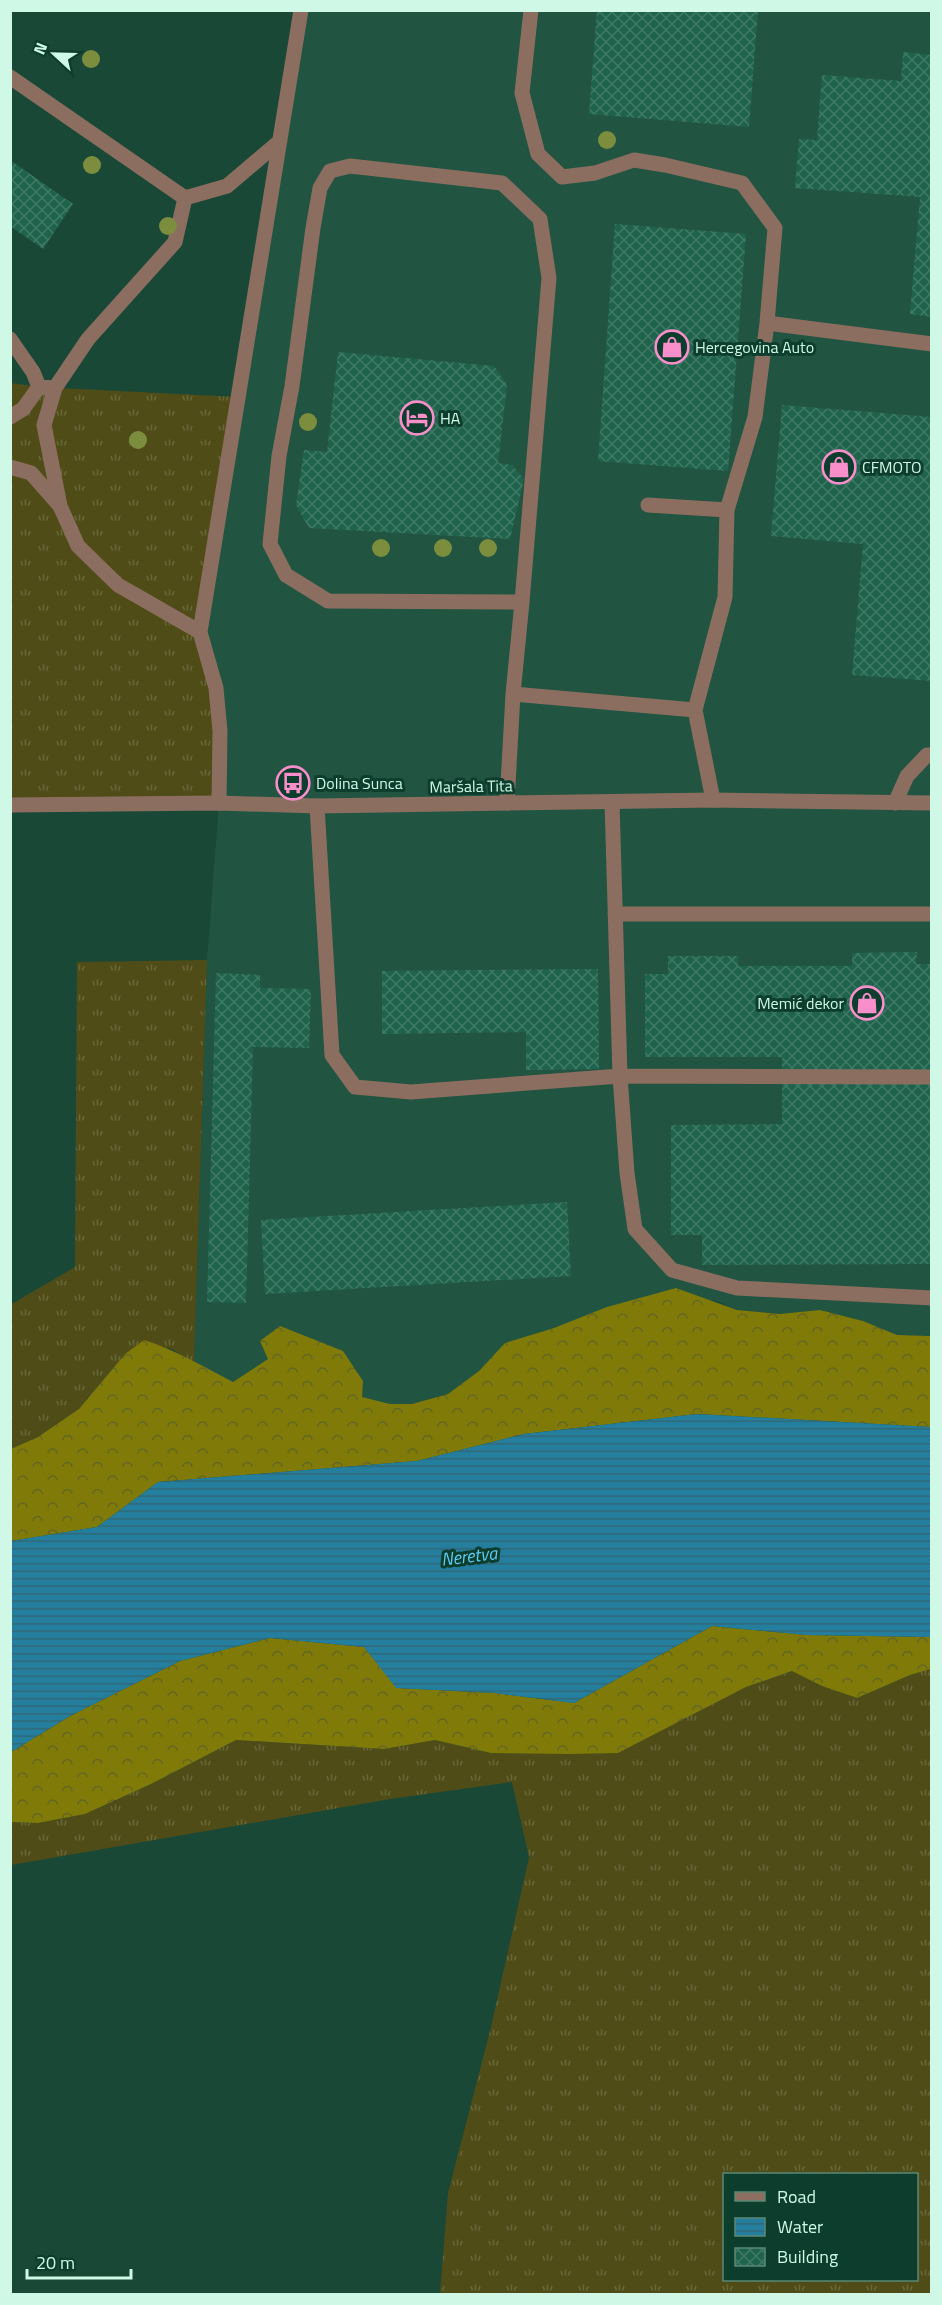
<svg xmlns="http://www.w3.org/2000/svg" width="942" height="2305" font-family="'Titillium Web',sans-serif">
<style>
.built{fill:#215441}
.grass{fill:url(#grass-tufts);fill-rule:evenodd}
.forest{fill:url(#forest-crowns)}
.water{fill:url(#water-rules)}
.building{fill:url(#building-cross-hatch)}
.lines{fill:none;stroke-linecap:round;stroke-linejoin:round}
.service{stroke:#8c6e60;stroke-width:15}
.minor{stroke:#8c6e60;stroke-width:15}
.tertiary{stroke:#8c6e60;stroke-width:15}
.tree{fill:#7c8e3e}
.labels{text-anchor:middle;dominant-baseline:central;stroke-width:6;stroke-linejoin:round;paint-order:stroke}
.poi-label{font-size:16px;fill:#cff8e6;stroke:#0d3d2d;text-anchor:start}
.street-label{font-size:16px;fill:#cff8e6;stroke:#0d3d2d}
.water-label{font-size:18px;font-style:italic;fill:#5ccef9;stroke:#0d3d2d}
</style>
<defs>
<pattern id="grass-tufts" width="24" height="20" patternUnits="userSpaceOnUse" patternTransform="scale(1.5)"><rect width="24" height="20" fill="#4f4c17"/><path d="M3 7l-1-3M5 7V3M7 7l1-3M15 17l-1-3M17 17v-4M19 17l1-3" fill="none" stroke="#676739"/></pattern>
<pattern id="forest-crowns" width="20" height="18" patternUnits="userSpaceOnUse" patternTransform="scale(1.5)"><rect width="20" height="18" fill="#807b09"/><path d="M2 6a3 3 0 1 1 6 0M12 15a3 3 0 1 1 6 0" fill="none" stroke="#626524"/></pattern>
<pattern id="water-rules" width="6" height="5" patternUnits="userSpaceOnUse" patternTransform="scale(1.5)"><rect width="6" height="5" fill="#247f9f"/><path d="M0 2.5h6" fill="none" stroke="#306776"/></pattern>
<pattern id="building-cross-hatch" width="8" height="8" patternUnits="userSpaceOnUse" patternTransform="scale(1.5)"><rect width="8" height="8" fill="#20634c"/><path d="M0 0l8 8M0 8l8-8" fill="none" stroke="#3f7a66"/></pattern>
</defs>
<rect width="100%" height="100%" fill="#1a4837"/>
<path class="built" d="M 301,11 L 931,11 L 931,1336 L 897,1335 L 863,1321 L 820,1310 L 780,1314 L 737,1310 L 714,1300 L 554,1328 L 505,1343 L 479,1371 L 448,1394 L 412,1404 L 390,1404 L 362,1397 L 268,1359 L 233,1382 L 194,1363 L 207,960 L 219,803 L 200,632 Z"/>
<path class="grass" d="M 10,383 L 39,387 L 238,397 L 200,632 L 216,688 L 219,803 L 11,805 Z
M 207,960 L 194,1363 L 170,1348 L 125,1354 L 79,1409 L 38,1437 L 11,1449 L 10,1305 L 75,1267 L 77,962 Z
M 931,1669 L 931,2294 L 440,2294 L 448,2193 L 491,2027 L 529,1857 L 512,1782 L 390,1799 L 11,1865 L 11,1822 L 38,1823 L 85,1814 L 151,1784 L 236,1740 L 384,1749 L 435,1740 L 491,1753 L 618,1753 L 746,1687 L 793,1671 L 822,1686 L 857,1698 L 910,1675 ZM 724,2174 L 916,2174 L 916,2280 L 724,2280 Z"/>
<path class="forest" d="M 676,1288 L 737,1310 L 780,1314 L 820,1310 L 863,1321 L 897,1335 L 931,1336 L 931,1427 L 697,1414 L 524,1434 L 417,1461 L 158,1482 L 97,1527 L 11,1541 L 11,1449 L 38,1437 L 79,1409 L 125,1354 L 144,1340 C 176,1350 204,1367 233,1382 L 268,1359 L 260,1341 L 280,1326 L 343,1351 L 363,1381 L 362,1397 L 390,1404 L 412,1404 L 448,1394 L 479,1371 L 505,1343 L 554,1328 L 607,1307 Z
M 712,1626 L 807,1635 L 931,1637 L 931,1669 L 910,1675 L 857,1698 L 822,1686 L 792,1671 L 746,1687 L 618,1753 L 569,1754 L 491,1753 L 435,1740 L 384,1749 L 236,1740 L 151,1784 L 85,1814 L 38,1823 L 11,1822 L 11,1752 L 70,1716 L 180,1661 L 270,1638 L 364,1647 L 397,1688 L 495,1693 L 574,1703 Z"/>
<path class="water" d="M 697,1414 L 931,1427 L 931,1637 L 807,1635 L 712,1626 L 574,1703 L 495,1693 L 396,1688 L 364,1647 L 270,1638 L 180,1661 L 70,1716 L 11,1752 L 11,1541 L 97,1527 L 158,1482 L 417,1461 L 524,1434 Z"/>
<path class="building" d="M 597,10 L 758,10 L 749,127 L 589,114 Z
M 903,52 L 932,55 L 932,317 L 910,314 L 920,197 L 795,188 L 799,139 L 817,140 L 822,75 L 901,81 Z
M 10,160 L 73,204 L 43,249 L 10,226 Z
M 615,224 L 746,234 L 728,471 L 598,461 Z
M 338,352 L 494,366 L 507,385 L 498,463 L 512,465 L 524,479 L 510,539 L 309,528 L 296,505 L 304,450 L 327,452 Z
M 782,405 L 932,417 L 932,681 L 852,675 L 863,544 L 771,536 Z
M 917,952 L 916,964 L 932,964 L 932,1264 L 702,1265 L 702,1235 L 671,1235 L 671,1125 L 782,1124 L 782,1057 L 645,1057 L 645,974 L 668,974 L 668,956 L 738,956 L 738,966 L 852,966 L 852,953 Z
M 598,969 L 599,1069 L 526,1070 L 526,1032 L 382,1034 L 382,971 Z
M 216,973 L 260,975 L 260,988 L 311,989 L 309,1048 L 253,1047 L 246,1303 L 207,1302 Z
M 567,1202 L 571,1276 L 265,1294 L 261,1220 Z"/>
<g class="lines">
<path class="service" d="M 531,10 L 522,93 L 538,154 L 562,177 L 595,173 L 634,160 L 665,165 L 742,183 L 775,228 L 767,323 L 755,417 L 727,510 L 725,597 L 695,710 L 713,800
M 767,323 L 932,344
M 10,467 L 31,473 L 60,506
M 648,505 L 727,510
M 513,694 L 695,710
M 612,802 L 620,1076 L 627,1173 L 635,1229 L 672,1270 L 737,1288 L 932,1298
M 507,803 L 513,694 L 522,602 L 549,278 L 540,219 L 502,183 L 350,166 L 330,171 L 320,188 L 313,228 L 292,386 L 279,456 L 270,544 L 286,575 L 328,601 L 522,602
M 895,803 L 907,776 L 927,755 L 932,755
M 317,806 L 332,1055 L 355,1087 L 411,1092 L 620,1076 L 932,1077
M 615,914 L 932,914"/>
<path class="minor" d="M 10,77 L 185,198 L 227,186 L 280,141
M 185,198 L 175,242 L 88,339 L 55,388 L 44,425 L 60,506 L 78,546 L 118,585 L 200,632
M 10,339 L 33,372 L 39,387
M 10,417 L 23,409 L 39,387 L 55,388
M 219,803 L 220,731 L 216,688 L 200,632 L 301,10"/>
<path class="tertiary" d="M 10,805 L 219,803 L 317,806 L 713,800 L 932,803"/>
</g>
<g class="tree">
<circle cx="91" cy="59" r="9"/>
<circle cx="607" cy="140" r="9"/>
<circle cx="92" cy="165" r="9"/>
<circle cx="168" cy="226" r="9"/>
<circle cx="308" cy="422" r="9"/>
<circle cx="138" cy="440" r="9"/>
<circle cx="381" cy="548" r="9"/>
<circle cx="443" cy="548" r="9"/>
<circle cx="488" cy="548" r="9"/>
</g>
<defs>
<g id="shop-ring" transform="scale(1.725)"><circle r="9.5" fill="#0d3d2d" stroke="#f98fca" stroke-width="1.5"/><path d="M-5-2.5h2.3a2.7 3.5 0 0 1 5.4 0H5L5.5 6h-11ZM-1.5-2.5h3a1.5 2.3 0 0 0-3 0Z" fill="#f98fca"/></g>
<g id="hotel-ring" transform="scale(1.725)"><circle r="9.5" fill="#0d3d2d" stroke="#f98fca" stroke-width="1.5"/><path d="M-6-4.5h1.5V1H6V5H4.5V3h-9V5H-6ZM-4 0a1.8 1.8 0 1 1 3.6 0ZM.5 0V-2.5h3Q6-2.5 6 0Z" fill="#f98fca"/></g>
<g id="bus-ring" transform="scale(1.725)"><circle r="9.5" fill="#0d3d2d" stroke="#f98fca" stroke-width="1.5"/><path d="M-5-6H5V4H4V6H2V4H-2V6H-4V4H-5ZM-3.5-4V0h7V-4ZM-3.5 1.2v1.5H-2V1.2ZM2 1.2v1.5H3.5V1.2Z" fill="#f98fca"/></g>
</defs>
<g fill-rule="evenodd">
<use href="#shop-ring" x="672" y="347"/>
<use href="#hotel-ring" x="417" y="418"/>
<use href="#shop-ring" x="839" y="467"/>
<use href="#bus-ring" x="293" y="783"/>
<use href="#shop-ring" x="867" y="1003"/>
</g>
<g class="labels">
<g class="poi-label">
<text x="695" y="347">Hercegovina Auto</text>
<text x="440" y="418">HA</text>
<text x="862" y="467">CFMOTO</text>
<text x="316" y="783">Dolina Sunca</text>
<text x="844" y="1003" text-anchor="end">Memić dekor</text>
</g>
<g class="street-label">
<text transform="translate(471 786) rotate(-1)">Maršala Tita</text>
</g>
<g class="water-label">
<text transform="translate(469 1556) rotate(-7)">Neretva</text>
</g>
</g>
<rect width="942" height="2305" fill="none" stroke="#cff8e6" stroke-width="24"/>
<rect x="723" y="2173" width="195" height="108" fill="#0d3d2d" stroke="#5b8877" stroke-width="1.5"/>
<rect x="735" y="2192" width="30" height="9" fill="#8c6e60" stroke="#5b8877" stroke-width="1.5"/>
<text x="777" y="2203" font-size="18" fill="#cff8e6">Road</text>
<rect x="735" y="2218" width="30" height="18" fill="url(#water-rules)" stroke="#5b8877" stroke-width="1.5"/>
<text x="777" y="2233" font-size="18" fill="#cff8e6">Water</text>
<rect x="735" y="2248" width="30" height="18" fill="url(#building-cross-hatch)" stroke="#5b8877" stroke-width="1.5"/>
<text x="777" y="2263" font-size="18" fill="#cff8e6">Building</text>
<g transform="translate(54 54) rotate(292)" stroke="#0d3d2d" stroke-width="4.5" paint-order="stroke">
<path d="M0-4.5L10 22L0 15L-10 22Z" fill="#cff8e6"/>
<text y="-9" font-size="16" font-weight="bold" text-anchor="middle" fill="#cff8e6">N</text>
</g>
<path d="M27 2269v9h104v-9" fill="none" stroke="#cff8e6" stroke-width="3"/>
<text x="36" y="2269" font-size="18" fill="#cff8e6" stroke="#0d3d2d" stroke-width="4.5" paint-order="stroke">20 m</text>
</svg>
